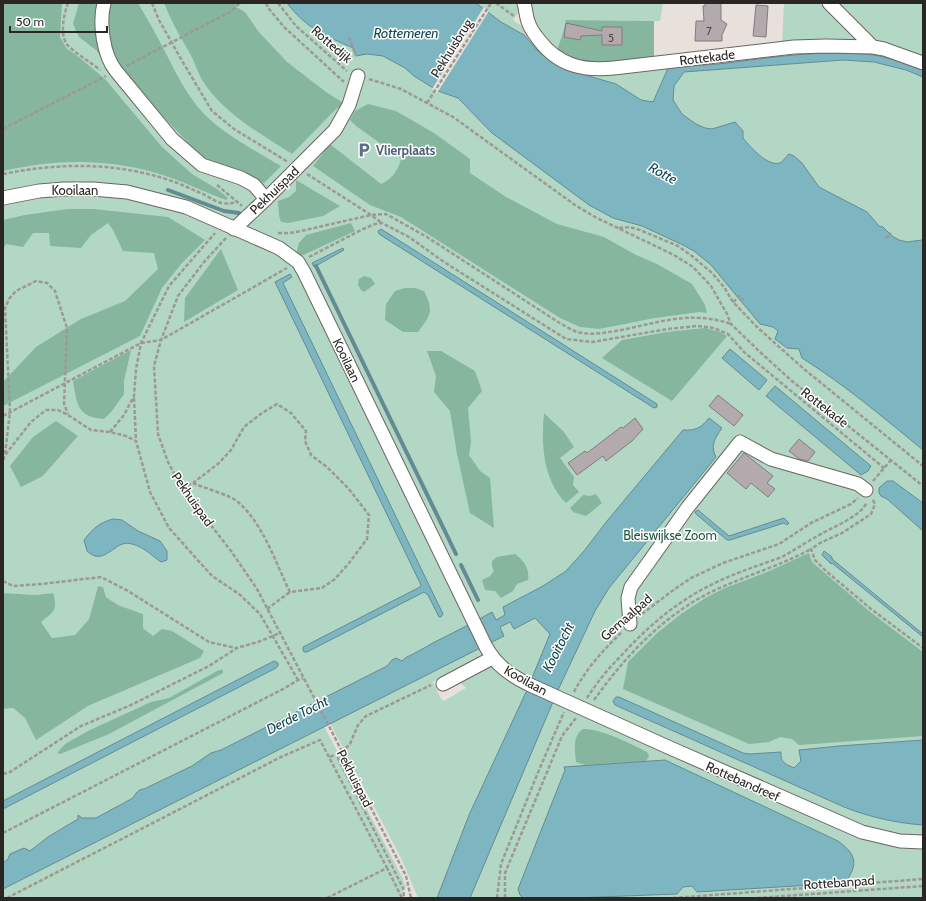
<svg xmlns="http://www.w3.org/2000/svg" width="926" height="901" font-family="Cabin,sans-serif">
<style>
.green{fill:#b2d7c4;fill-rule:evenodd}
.forest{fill:#86b69e}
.water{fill:#7db6c1;stroke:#648b92}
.pier{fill:#e8e0da}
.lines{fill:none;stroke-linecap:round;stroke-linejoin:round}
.stream{stroke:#648b92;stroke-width:4}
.building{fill:#b3aaad;stroke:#847b7f}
.minor-casing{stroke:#6c655f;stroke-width:15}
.path{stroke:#9e9893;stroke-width:2.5;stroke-dasharray:4 2;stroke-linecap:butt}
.minor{stroke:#fff;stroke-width:13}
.labels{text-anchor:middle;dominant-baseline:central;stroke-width:3;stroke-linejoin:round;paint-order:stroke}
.number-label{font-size:11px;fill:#4c4746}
.street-label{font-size:13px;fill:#292623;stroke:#fff}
.service-label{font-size:13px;font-weight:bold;fill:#4e5e75;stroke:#fff;text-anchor:start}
.park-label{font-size:13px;fill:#1c573f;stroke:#fff}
.water-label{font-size:14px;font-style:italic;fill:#12464f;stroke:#fff}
</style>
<rect width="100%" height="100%" fill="#e8e0da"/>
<path class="green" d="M 3,3 L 327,3 L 703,233 L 923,419 L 923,898 L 456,898 L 510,727 L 469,815 L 437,898 L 418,898 L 401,858 L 330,723 L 442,667 L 427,645 L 413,655 L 406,656 L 402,661 L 392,660 L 387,666 L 221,750 L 211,753 L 192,766 L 144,789 C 138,789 136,793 133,798 L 96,818 L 79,819 L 48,837 L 30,851 L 10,854 L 8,859 L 3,863 L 3,809 L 276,668 L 276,662 L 274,661 L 3,801 L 3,709 L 13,708 L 25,718 L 36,739 L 88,706 L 200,658 L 153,636 L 143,628 L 143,614 L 118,605 L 106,597 L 103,587 L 98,586 L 89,619 L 75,635 L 52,638 L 41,622 L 53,593 L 35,595 L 3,593 ZM 126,371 L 124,381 L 124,394 L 76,396 ZM 78,436 L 43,476 L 10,466 ZM 122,520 L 138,531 L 152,555 L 146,550 L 131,543 L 121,543 L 107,555 L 95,556 ZM 449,672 L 466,688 L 444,701 L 441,699 L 433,682 Z
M 476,3 L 519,3 L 520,11 L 513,20 L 522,26 L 533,41 L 557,62 L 669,66 L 653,102 L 641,100 L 629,93 L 597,79 L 558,66 L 538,51 L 524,35 L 501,22 Z
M 529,3 L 663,3 L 660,21 L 566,20 L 562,36 L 556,52 L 550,47 L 533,20 Z
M 784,3 L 923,3 L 923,58 L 918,56 L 782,45 Z
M 842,60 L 874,62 L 906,70 L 914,74 L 923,70 L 923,296 L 867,212 L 819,187 L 802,163 L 794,156 L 785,157 C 777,177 750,147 743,138 L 743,131 L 735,122 L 712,129 L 705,128 L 696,124 L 682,114 L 673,100 L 674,86 L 683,72 Z
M 324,726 L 402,877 L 406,887 L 399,895 L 400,898 L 3,898 L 3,889 Z"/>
<path class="forest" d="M 3,3 L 62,3 L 60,37 L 67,49 L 75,54 L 105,79 L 162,147 L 192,174 L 217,189 L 228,198 L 226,200 C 207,193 188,184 169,177 C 115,158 58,158 3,171 Z
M 79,3 L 101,3 L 108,67 L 96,50 L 79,37 L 73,24 Z
M 107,3 L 138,3 C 143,12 148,20 153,29 C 169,57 181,89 203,113 C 225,135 254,150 281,166 L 264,183 L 202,157 L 148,101 L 120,66 L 117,67 L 113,63 L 105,11 Z
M 164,3 L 237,3 L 236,7 L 245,12 L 258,31 L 287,62 L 326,92 L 345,104 L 336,109 L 292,154 C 261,134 226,115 204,83 C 198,74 195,62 189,52 C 180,36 171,21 164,3 Z
M 566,20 L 654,21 L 654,57 L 603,66 L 595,61 L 592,65 L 556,52 L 562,36 Z
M 368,104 L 396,111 L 434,133 L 470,159 L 470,173 L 506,197 L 557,224 L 604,237 L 636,255 L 657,264 L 692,284 L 705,305 L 707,313 L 700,312 L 655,318 L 599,329 L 580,327 L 560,318 L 401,217 L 370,205 L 313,166 L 330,144 L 381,184 C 392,179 398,171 401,159 L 398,156 L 356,126 L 350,120 L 355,111 Z
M 296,180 L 340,206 L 323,216 L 288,223 L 281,222 L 279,215 L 278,201 L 289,197 L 296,191 Z
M 68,209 L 93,209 L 168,217 L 205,240 L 182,263 L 162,288 L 140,336 L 3,406 L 3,382 L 36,347 L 81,319 L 125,301 L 158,269 L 154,253 L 123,251 L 113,230 L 108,223 L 91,235 L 81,248 L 50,246 L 49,233 L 33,233 L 23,247 L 6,244 L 3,249 L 3,220 L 25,215 Z
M 351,223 L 355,231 L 299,257 L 296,255 L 299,243 L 306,235 Z
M 221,249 L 238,290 L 184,322 L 185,298 Z
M 364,276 L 371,278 L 375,284 L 364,292 L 361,290 L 358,285 L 359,279 Z
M 405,288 L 415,288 L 424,291 C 434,311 431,315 418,332 L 403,332 L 385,320 L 386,304 L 395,291 Z
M 705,328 L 720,332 L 727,336 L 672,401 L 602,358 L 622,340 L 667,332 Z
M 131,350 L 124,381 L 124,394 L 112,411 L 104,419 C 77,417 77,404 73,381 Z
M 427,351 L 441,351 L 475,371 L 482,391 L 468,408 L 471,442 L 469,455 L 480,471 L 490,478 L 494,528 L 470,513 L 457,454 L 450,411 L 434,392 L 436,376 Z
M 544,413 L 564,432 L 574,447 L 560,458 L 574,477 L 573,485 L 579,492 L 566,503 C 543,480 541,444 544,413 Z
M 56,421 L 78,436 L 43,476 L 21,487 L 10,466 L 33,437 Z
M 596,494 L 602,503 L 586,516 L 573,512 L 570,508 L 583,495 L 590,496 Z
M 809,553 L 812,562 L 869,611 L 923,652 L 923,736 L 799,745 L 792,739 L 780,737 L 769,742 L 749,744 L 623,689 L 628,662 L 656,634 L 681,614 L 707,597 L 725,588 L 767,572 Z
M 515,554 C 523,560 530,568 528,580 L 517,584 L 513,591 L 501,598 L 495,591 L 485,590 L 482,580 L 490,576 L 494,571 L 492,567 L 492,561 L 497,557 Z
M 98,586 L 103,587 L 106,597 L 118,605 L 143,614 L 143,628 L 153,636 L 162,629 L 172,631 L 204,651 L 200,658 L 88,706 L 36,740 L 25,718 L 13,708 L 3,709 L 3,593 L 35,595 L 53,593 C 58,611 54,611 41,622 L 52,638 L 75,635 L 89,619 Z
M 219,670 L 223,670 L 223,673 L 109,734 L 60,754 L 57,753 L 65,744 L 90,730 L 151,702 L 169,698 Z
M 583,729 C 599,728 632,744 647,752 L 649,756 L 646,761 L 585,765 L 576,762 C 575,751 572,736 583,729 Z"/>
<path class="water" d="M 287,3 L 476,3 L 501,22 L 524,35 L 538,51 L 558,66 L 575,72 L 616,84 L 641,100 L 653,102 L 669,66 C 685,65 702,66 718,64 C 770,58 820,49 873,55 C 889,57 908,65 923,70 L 923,77 L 906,70 L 874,62 L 843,60 L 684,72 L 674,86 L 673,100 L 682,114 L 696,124 L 705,128 L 712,129 L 735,122 L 743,131 L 743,138 C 750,147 768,167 780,163 C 784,161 785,157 789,154 L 794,156 L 802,163 L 819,187 L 867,212 L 879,226 L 883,227 L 892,236 L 899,240 L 907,242 L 922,240 L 923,239 L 923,450 C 884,418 845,385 802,358 L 799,349 L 787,348 L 775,339 L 778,331 L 773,327 L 760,324 L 711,265 L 694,251 L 681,244 L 642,226 L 613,218 L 589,205 L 492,133 L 458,98 L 438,91 L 414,76 L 405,68 L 383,56 L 367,54 L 356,56 L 353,48 C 324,35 307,29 287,3 Z
M 381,229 L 657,404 L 657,407 L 654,408 L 379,234 L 378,231 Z
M 343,248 L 344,250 L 314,267 L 312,263 Z
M 290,274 L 292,277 L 283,283 L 443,614 L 441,617 L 439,617 L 428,595 L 424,592 L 307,652 L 304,652 L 303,650 L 303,647 L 420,587 L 421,585 L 275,282 Z
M 730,349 L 767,380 L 759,390 L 722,358 Z
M 775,386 L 871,466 L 868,471 L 861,475 L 766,396 Z
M 709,418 L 722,428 C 715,438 710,446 716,457 L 609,588 L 595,611 L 558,690 L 470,898 L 437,898 L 469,815 L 527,690 L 550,634 L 535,618 L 514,629 L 510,622 L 500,627 L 504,636 L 3,889 L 3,863 L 8,859 L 10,854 L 24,848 L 30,851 L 48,837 L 78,819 L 78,815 L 82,818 L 96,818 L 133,798 C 136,793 138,789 144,789 L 192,766 L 211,753 L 221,750 L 387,666 L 392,660 L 396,658 L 402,661 C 406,656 410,656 415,653 C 440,638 467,627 492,612 L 496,620 L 505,615 L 503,607 L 543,586 L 566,571 L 584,551 L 607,521 L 683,430 C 696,431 702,427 709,418 Z
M 887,481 L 893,481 L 923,503 L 923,531 L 887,499 L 881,496 L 879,493 L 879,488 Z
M 698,510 L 729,536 L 784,518 L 789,523 L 787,525 L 784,523 L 730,540 L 727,540 L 696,514 L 695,512 Z
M 113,519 L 122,520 L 138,531 L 160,541 L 167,551 L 167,560 L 161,562 C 151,555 144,547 132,544 C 117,539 110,559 95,556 C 92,555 89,553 87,551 L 84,540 C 93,529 98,523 113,519 Z
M 824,551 L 832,557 L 832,559 L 923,634 L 923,637 L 832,563 L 831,564 L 822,555 Z
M 274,661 L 278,663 L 278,666 L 276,668 L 3,809 L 3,801 Z
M 616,697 L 619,697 L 743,753 L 750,754 L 781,752 C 780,762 785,764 794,768 L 801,761 L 799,750 L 839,746 L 923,740 L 923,825 C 896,823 869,817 844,807 L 615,705 L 613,701 Z
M 665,760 L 838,841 C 842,844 847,848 850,852 C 858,863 852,874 844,883 L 697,892 L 692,886 L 683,887 L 677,894 L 573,898 L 523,898 L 520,895 L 518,889 L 565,770 L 564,767 Z"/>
<path class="pier" d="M 484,7 L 489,11 L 437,93 L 432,89 Z"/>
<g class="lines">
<path class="stream" d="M 168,190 L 224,211 L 239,213
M 316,266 L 456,554
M 461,565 L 478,600"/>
</g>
<path class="building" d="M 705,3 L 721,3 L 721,20 L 727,24 L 722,35 L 722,41 L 695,41 L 696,21 L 704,21 L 703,6 L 705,6 Z
M 756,5 L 768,6 L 766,37 L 753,36 Z
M 566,23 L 602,31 L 602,27 L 622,27 L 622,45 L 602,45 L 602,35 L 581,36 L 580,40 L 564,37 Z
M 718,395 L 743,415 L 734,426 L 709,406 Z
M 635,418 L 643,429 L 632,441 L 606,461 L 603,456 L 577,475 L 568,463 L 585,451 L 587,453 L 621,427 L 623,428 Z
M 799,439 L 815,452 L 808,461 L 799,459 L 789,451 Z
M 744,453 L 773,476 L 767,483 L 775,489 L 768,497 L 751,483 L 746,489 L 727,473 Z"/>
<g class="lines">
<g class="minor-casing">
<path id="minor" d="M 104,3 C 99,23 103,55 116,71 L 172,139 L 202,165 L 241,178 L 254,185 L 266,199
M 524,3 C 526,10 526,18 529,24 C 531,30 536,36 539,40 C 559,66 583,71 614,68 L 794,47 L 826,46 L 873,47 L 884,49 L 923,63
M 829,3 L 873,47
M 3,198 L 39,191 L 64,189 L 93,189 L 127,192 L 186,207 L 279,248 L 298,262 L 304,272 L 486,647 C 496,665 510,675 528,684 L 668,747 L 862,832 L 900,841 L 923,842
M 234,229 L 266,199 L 335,130 L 349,105 L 358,76
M 630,624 L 628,598 L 631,587 L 688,507 L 740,442 L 771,459 L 858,484 L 866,490
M 443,684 L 492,658"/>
</g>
<path class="path" d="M 68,3 C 64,14 60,32 66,43 C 69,49 93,64 100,70
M 152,3 L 159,20 L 181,59 L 212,111 L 234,129 L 288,162
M 266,3 L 269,9 L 284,27 L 344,82
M 278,3 L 296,26 L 347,71
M 496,3 L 514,16
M 349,37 L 356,56
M 126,66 L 230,12 L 240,3
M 369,79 L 401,89 L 453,117 L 575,205 L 595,217 L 674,255 L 693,267 L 711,286 L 727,314 L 731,324 L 760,352 L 792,381 L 923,486
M 427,103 L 491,3
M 3,129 L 106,76
M 3,174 C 58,163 112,162 166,179 C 179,183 191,189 203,194 C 209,197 216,202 222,203 C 228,204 231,204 237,201
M 307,174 L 371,215 L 382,223
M 217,185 L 242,206
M 619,228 L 629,227 L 640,230 L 678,246 L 692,256 L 712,273 L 724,287 L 733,302 L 758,328 L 804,369 L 923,466
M 278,233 L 290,233 L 301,231 L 371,215 L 386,214 L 427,237 L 558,322 C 564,325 571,330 577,332 C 594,336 610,332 626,329 C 663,321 694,311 731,324
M 226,238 L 204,262 L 178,296 L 161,340 L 154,366 L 158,434 L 168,462 L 182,488 L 231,551 L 257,589 L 330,728 L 406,876 L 411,898
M 886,238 L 891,233
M 309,257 L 363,229 L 375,224 L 382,223 L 409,237 L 444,262 L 566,339 L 592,342 L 668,329 L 697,326 L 714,328 L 728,334 L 744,352 L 884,468
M 733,302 L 740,296 L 743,300
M 134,398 L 136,441
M 3,416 L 141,343 L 161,340 L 287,268
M 110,432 L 124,415 L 134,396 L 136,369 L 141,343 L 169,286 L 215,233
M 5,454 L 10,412 L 5,308 L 9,299 L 16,291 L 36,281 L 47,283 L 55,291 L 67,328 L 64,404 L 68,414
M 3,460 L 5,455 L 31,422 L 46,410 L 58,410 L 68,415 L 91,430 L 110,432 L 126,436 L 136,441 L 150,492 L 169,528 L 212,576 L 239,594 L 260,614 L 298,680
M 873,481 L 891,460
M 182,488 L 193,483 C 204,488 230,495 238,502 C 263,523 276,564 290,592 L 322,588 L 335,579 L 349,563 L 367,539 L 369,515 L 349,489 L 327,467 L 311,455 L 305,441 L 306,431 L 291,413 L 277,404 L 262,413 L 244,427 L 231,450 L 219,463 L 193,483
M 873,500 L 875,504 L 871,514 L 862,520 L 842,533 L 820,543 L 811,549 L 815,560 L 826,571 L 871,609 L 923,648
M 3,581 L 13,586 L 42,584 L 101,577 L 128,591 L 209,642 L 236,648
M 267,609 L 290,592
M 642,614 L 672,591 L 691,578 L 723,563 L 779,544 L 811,523 L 851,504 L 858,498
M 574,692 C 586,669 603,650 622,632
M 587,698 C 596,684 607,670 619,658 C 647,627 678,600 717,582 C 738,572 760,565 782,557 C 793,551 803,544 814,538 C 828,529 861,517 867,502
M 594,700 C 624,658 661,618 707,594 C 741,577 778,567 811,549
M 343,754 L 338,758 L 403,888 L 404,898
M 330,757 L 345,749 L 350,744 L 358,725 L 366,716 L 431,685
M 3,774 L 10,772 L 81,726 L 131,705 L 209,666 L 237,648 L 258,642 L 280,633
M 3,833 L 285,688 L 298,680 L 303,678
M 7,898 L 281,757 L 320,740 L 387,868
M 327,898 L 387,868 L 402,898
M 497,898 L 501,864 L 539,770 L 564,712
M 505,898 L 505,873 L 562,736 L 576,718
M 673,898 L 923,879
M 757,898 L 923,886"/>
<use href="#minor" class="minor"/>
</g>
<defs>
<g id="parking-bare" transform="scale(1.2)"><path d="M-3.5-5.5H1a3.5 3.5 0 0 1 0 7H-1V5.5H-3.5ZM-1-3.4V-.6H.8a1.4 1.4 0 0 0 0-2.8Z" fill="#5c6f8a" stroke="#fff" stroke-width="2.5" paint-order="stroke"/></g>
</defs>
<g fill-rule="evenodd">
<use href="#parking-bare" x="364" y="150"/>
</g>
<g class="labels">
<g class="number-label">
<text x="709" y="31">7</text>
<text x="611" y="38">5</text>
</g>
<g class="street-label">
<text transform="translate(332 44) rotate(41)">Rottedijk</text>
<text transform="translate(451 48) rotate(-58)">Pekhuisbrug</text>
<text transform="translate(707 57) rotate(-7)">Rottekade</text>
<text x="75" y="190">Kooilaan</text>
<text transform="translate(274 190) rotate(-44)">Pekhuispad</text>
<text transform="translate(347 360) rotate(64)">Kooilaan</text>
<text transform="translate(825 407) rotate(38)">Rottekade</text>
<text transform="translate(193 499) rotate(55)">Pekhuispad</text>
<text transform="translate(626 617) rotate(-41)">Gemaalpad</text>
<text transform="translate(526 680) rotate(29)">Kooilaan</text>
<text transform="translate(355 778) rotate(63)">Pekhuispad</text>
<text transform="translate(743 781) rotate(24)">Rottebandreef</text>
<text transform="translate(839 882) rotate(-4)">Rottebanpad</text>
</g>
<g class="service-label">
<text x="376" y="150">Vlierplaats</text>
</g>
<g class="park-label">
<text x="670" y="535">Bleiswijkse Zoom</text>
</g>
<g class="water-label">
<text x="406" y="33">Rottemeren</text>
<text transform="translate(663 173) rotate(29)">Rotte</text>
<text transform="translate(558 647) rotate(-63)">Kooitocht</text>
<text transform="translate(297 715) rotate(-27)">Derde Tocht</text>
</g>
</g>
<rect width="926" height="901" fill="none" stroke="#292623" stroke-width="8"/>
<path d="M10 26v6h97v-6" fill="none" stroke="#292623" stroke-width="2"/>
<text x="16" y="26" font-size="12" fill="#292623" stroke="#ffffff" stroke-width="3" paint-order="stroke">50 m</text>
</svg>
